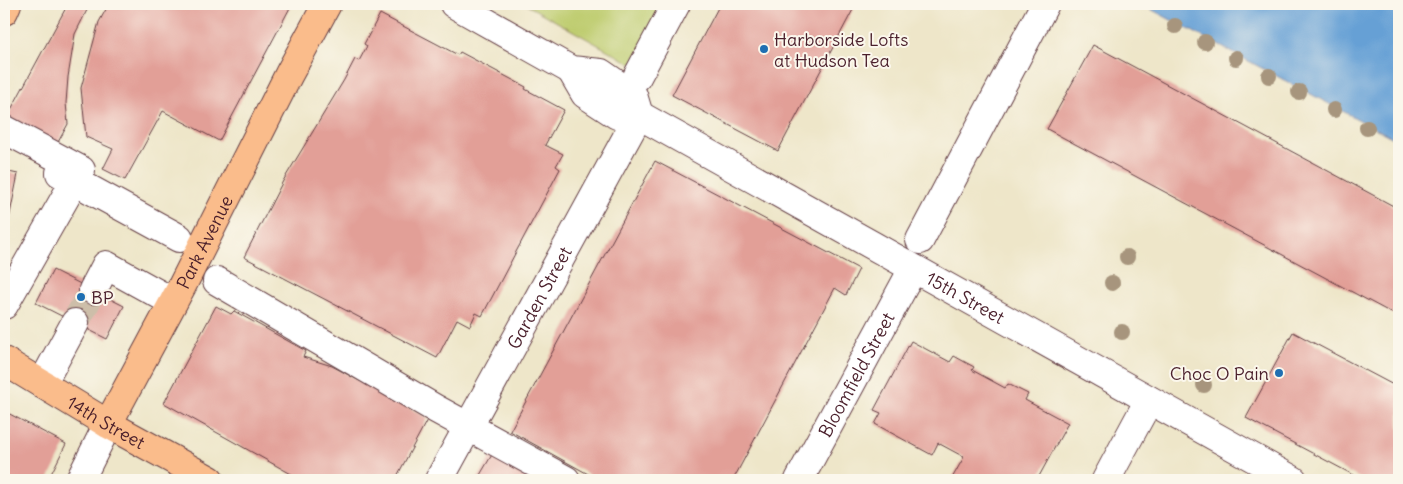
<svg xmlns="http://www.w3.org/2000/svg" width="1403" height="484" font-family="Delius,sans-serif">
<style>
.green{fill:#becc6e;stroke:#84764c}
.water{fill:#66a0d5;stroke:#586080}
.building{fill:#e29f97}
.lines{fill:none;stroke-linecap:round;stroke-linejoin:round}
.minor-tunnel{stroke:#cdbea9;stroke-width:28;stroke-dasharray:28 14;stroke-linecap:butt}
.minor-casing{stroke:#633d43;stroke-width:30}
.major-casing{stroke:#633d43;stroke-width:30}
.minor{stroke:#fff;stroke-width:28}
.major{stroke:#fabc8b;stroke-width:28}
.tree{fill:#a7957d}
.poi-dot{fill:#1f6fb2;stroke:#fbf7ec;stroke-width:2}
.labels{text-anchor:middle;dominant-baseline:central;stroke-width:4;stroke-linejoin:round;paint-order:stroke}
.poi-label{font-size:18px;fill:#4a1f2b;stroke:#fbf7ec;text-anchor:start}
.street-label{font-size:18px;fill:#4a1f2b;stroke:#fbf7ec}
</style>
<rect width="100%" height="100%" fill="#fbf7ec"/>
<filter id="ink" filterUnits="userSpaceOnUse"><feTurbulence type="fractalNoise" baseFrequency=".02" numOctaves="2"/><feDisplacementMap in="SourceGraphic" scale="10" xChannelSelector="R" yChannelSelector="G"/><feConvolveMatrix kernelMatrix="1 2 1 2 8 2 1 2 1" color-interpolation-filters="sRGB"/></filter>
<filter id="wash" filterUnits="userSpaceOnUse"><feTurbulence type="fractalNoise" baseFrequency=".0096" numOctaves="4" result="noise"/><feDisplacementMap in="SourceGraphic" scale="20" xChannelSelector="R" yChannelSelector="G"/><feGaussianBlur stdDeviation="1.12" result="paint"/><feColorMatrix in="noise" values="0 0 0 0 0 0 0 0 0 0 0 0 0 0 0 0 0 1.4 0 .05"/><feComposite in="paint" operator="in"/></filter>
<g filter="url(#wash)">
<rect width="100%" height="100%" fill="#eee6c9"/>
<path class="green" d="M 525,4 L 668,4 L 632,64 Z"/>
<path class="water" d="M 1141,4 L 1399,4 L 1399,141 Z"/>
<g id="blocks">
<path class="building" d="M 68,4 L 90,4 L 75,34 L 68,77 L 66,103 L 68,124 L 57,144 L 7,117 Z
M 109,4 L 292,4 L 219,141 L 163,111 L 125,180 L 103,169 L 113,149 L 86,137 L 81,88 L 99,22 Z
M 720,4 L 856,4 L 778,151 L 672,95 Z
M 380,14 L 458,55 L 460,52 L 526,87 L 525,89 L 564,110 L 545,145 L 563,154 L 556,166 L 560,169 L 482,316 L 476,313 L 470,326 L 457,319 L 437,358 L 244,257 L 283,181 L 344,80 L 355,59 L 359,61 L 367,46 L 364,44 Z
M 1093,45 L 1399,209 L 1399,317 L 1047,129 Z
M 655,161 L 859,269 L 846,295 L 835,288 L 733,480 L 599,480 L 510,431 Z
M 4,171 L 18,174 L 5,239 L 4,239 Z
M 53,270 L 124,306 L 107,339 L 36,303 Z
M 216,306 L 231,314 L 234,311 L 306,351 L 303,357 L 332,366 L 428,418 L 395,480 L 302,480 L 164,403 Z
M 1293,332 L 1399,388 L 1399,480 L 1363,480 L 1246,418 Z
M 911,341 L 950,362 L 954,356 L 974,367 L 972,370 L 1005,388 L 1008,384 L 1028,394 L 1025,400 L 1068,423 L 1037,480 L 951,480 L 964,457 L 938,443 L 932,455 L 875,424 L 881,413 L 874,410 Z
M 4,411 L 66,444 L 48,480 L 4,480 Z
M 493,453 L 545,480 L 477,480 Z"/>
</g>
</g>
<g filter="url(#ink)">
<use href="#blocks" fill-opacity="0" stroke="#633d43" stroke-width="1"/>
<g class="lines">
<path class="minor-tunnel" d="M 75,323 L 93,290"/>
<g class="minor-casing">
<g id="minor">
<path d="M 454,4 L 571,70 L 601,73 L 633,95 L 639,115"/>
<path id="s1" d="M 571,70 L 585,94 L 617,115 L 639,115 L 1293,480"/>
<path d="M 637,77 L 676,4"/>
<path d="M 4,129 L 81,170 L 4,305"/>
<path d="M 60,173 L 179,238"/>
<path d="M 920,240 L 1045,4"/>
<path d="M 217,281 L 436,409 L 566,480"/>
<path d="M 93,290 L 106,265 L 173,302"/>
<path d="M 42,384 L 75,323"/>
<path d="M 80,480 L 108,424"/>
<path id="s2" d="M 439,480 L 639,115"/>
<path id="s3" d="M 799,480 L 913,269"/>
<path d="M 1106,480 L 1149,400"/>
</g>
</g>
<g class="major-casing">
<g id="major">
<path d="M 4,11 L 7,4"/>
<path id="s4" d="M 4,361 L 108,424 L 210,480"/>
<path id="s5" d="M 108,424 L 182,286 L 289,74 L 327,4"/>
</g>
</g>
<use href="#minor" class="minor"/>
<use href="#major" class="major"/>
</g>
<g class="tree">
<circle cx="1175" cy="26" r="8"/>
<circle cx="1205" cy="42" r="8"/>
<circle cx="1236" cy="58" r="8"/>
<circle cx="1269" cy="76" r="8"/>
<circle cx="1299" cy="92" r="8"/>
<circle cx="1334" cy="110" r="8"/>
<circle cx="1367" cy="128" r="8"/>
<circle cx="1127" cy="257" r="8"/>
<circle cx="1112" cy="283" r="8"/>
<circle cx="1122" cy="332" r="8"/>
<circle cx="1204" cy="385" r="8"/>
</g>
</g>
<g class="poi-dot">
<circle cx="764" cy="49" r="5"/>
<circle cx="81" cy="297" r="5"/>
<circle cx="1279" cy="373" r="5"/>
</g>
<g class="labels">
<g class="poi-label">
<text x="774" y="39">Harborside Lofts<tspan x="774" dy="21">at Hudson Tea</tspan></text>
<text x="91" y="297">BP</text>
<text x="1269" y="373" text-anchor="end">Choc O Pain</text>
</g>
<g class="street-label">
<text stroke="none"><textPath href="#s5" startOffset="206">Park Avenue</textPath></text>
<text stroke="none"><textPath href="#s2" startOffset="208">Garden Street</textPath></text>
<text stroke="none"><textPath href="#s1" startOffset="462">15th Street</textPath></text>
<text stroke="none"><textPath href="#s3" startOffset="120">Bloomfield Street</textPath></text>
<text stroke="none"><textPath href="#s4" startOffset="119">14th Street</textPath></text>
</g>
</g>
<rect width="1403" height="484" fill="none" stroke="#fbf7ec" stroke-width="20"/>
</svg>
